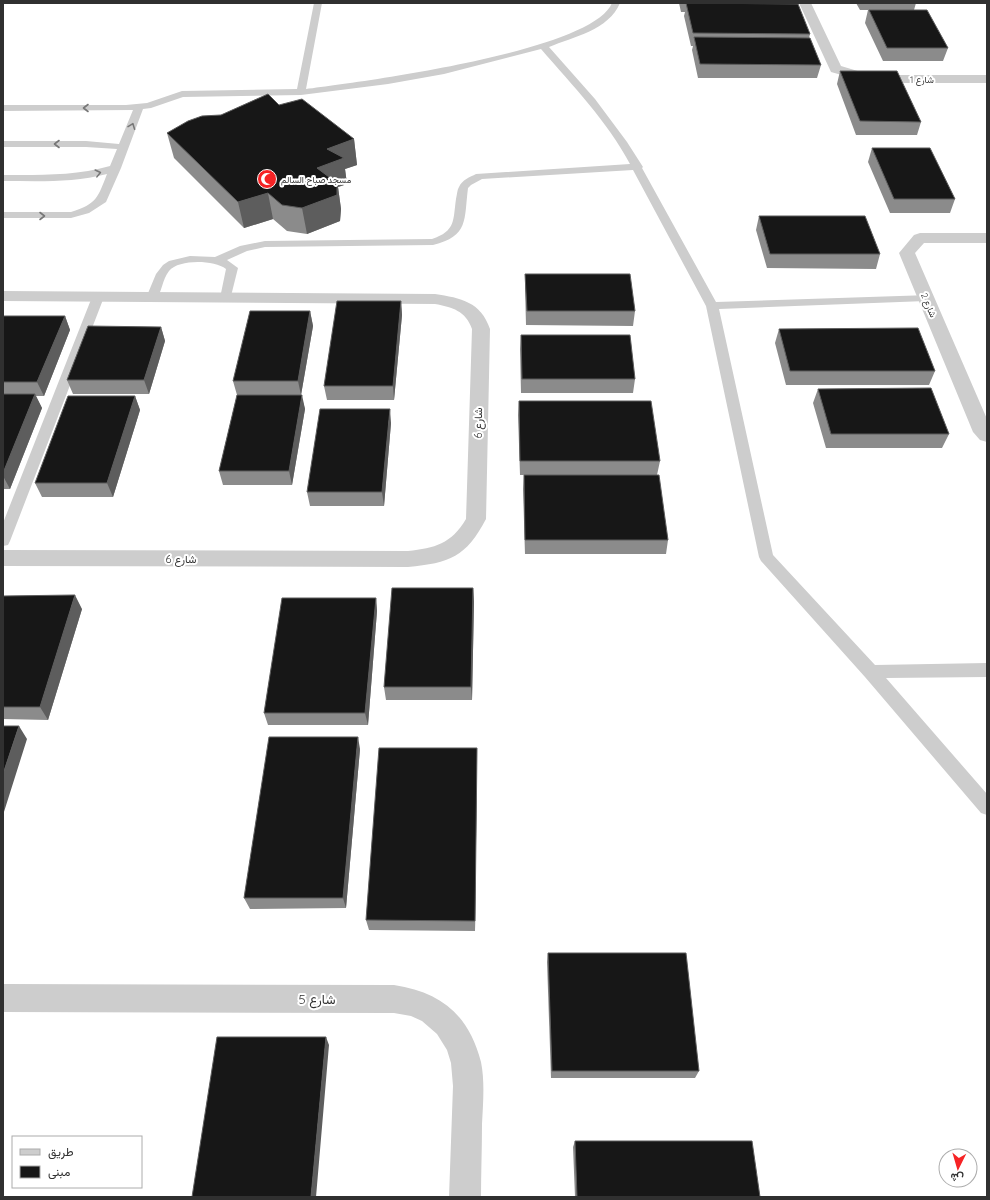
<svg xmlns="http://www.w3.org/2000/svg" width="990" height="1200" font-family="Quicksand,Vazirmatn,sans-serif">
<style>
.lines{fill:none;stroke-linecap:round;stroke-linejoin:round}
.lane{fill:#cdcdcd;fill-rule:evenodd}
.street{fill:#cdcdcd;fill-rule:evenodd}
.wall{fill:#8b8b8b}
.shaded-wall{fill:#5d5d5d}
.building{fill:#171717;stroke:#5d5d5d}
.oneway{stroke:#777}
.labels{text-anchor:middle;dominant-baseline:central;stroke-width:4;stroke-linejoin:round;paint-order:stroke}
.far-street-label{font-size:9px;fill:#303030;stroke:#fff}
.far-poi-label{font-size:9px;fill:#303030;stroke:#fff;text-anchor:start}
.street-label{font-size:11px;fill:#303030;stroke:#fff}
.near-street-label{font-size:13px;fill:#303030;stroke:#fff}
</style>
<rect width="100%" height="100%" fill="#fff"/>
<g class="lines">
<path class="lane" d="M 314,3 L 322,3 L 306,89 C 360,82 592,52 612,3 L 620,3 C 609,30 573,37 549,47 L 595,99 L 627,142 L 643,167 L 642,168 L 716,302 L 930,295 L 932,297 L 930,299 L 926,301 L 719,309 L 773,555 L 875,665 L 987,663 L 987,677 L 886,678 L 987,794 L 987,815 L 981,813 L 865,677 L 761,561 L 759,557 L 706,306 L 633,170 L 482,179 L 471,185 L 468,188 C 464,220 469,236 433,245 L 265,247 L 247,251 L 227,260 L 238,268 L 230,300 L 222,300 L 220,298 L 226,269 C 214,260 179,259 169,271 C 162,280 162,292 156,300 L 148,300 L 146,298 L 156,274 L 163,265 L 169,261 L 190,256 L 215,257 L 240,246 L 265,241 L 432,239 C 456,231 453,220 456,199 C 457,195 457,190 459,187 C 462,180 470,177 476,174 L 630,164 C 607,121 573,86 541,49 L 444,74 L 388,84 L 301,95 L 183,97 L 151,108 L 143,109 L 121,168 L 106,202 L 89,213 L 71,218 L 3,218 L 3,212 L 71,212 C 97,204 98,197 107,174 C 73,183 38,181 3,181 L 3,175 C 39,175 75,176 110,166 L 117,149 L 86,147 L 3,147 L 3,141 L 86,141 L 119,144 L 133,110 L 3,111 L 3,105 L 126,105 L 147,103 L 182,91 L 297,89 Z
M 98,293 L 102,295 L 104,297 L 10,541 L 8,545 L 3,546 L 3,523 L 92,297 L 94,295 Z"/>
<path class="street" d="M 799,3 L 811,3 L 841,66 L 871,75 L 987,75 L 987,83 L 870,83 L 831,72 Z
M 920,233 L 987,233 L 987,243 L 924,243 L 915,253 L 987,419 L 987,442 L 980,440 L 973,432 L 899,253 L 914,235 Z
M 3,291 L 435,294 C 461,298 481,302 490,329 L 486,519 C 466,557 450,563 408,567 L 3,566 L 3,550 L 408,551 C 435,548 451,544 466,519 L 472,329 C 466,311 452,307 435,304 L 3,301 Z
M 3,984 L 394,985 C 441,992 469,1015 481,1062 C 485,1082 483,1104 482,1124 C 482,1148 481,1173 481,1197 L 449,1197 L 453,1086 L 451,1063 L 447,1050 L 437,1034 L 422,1021 L 411,1016 L 394,1013 L 3,1012 Z"/>
</g>
<path class="wall" d="M 679,3 L 792,3 L 810,34 L 809,38 L 821,65 L 817,78 L 698,78 L 692,50 L 693,46 L 691,46 L 684,16 L 685,12 L 681,12 Z
M 856,3 L 916,3 L 914,10 L 948,48 L 943,61 L 883,61 L 865,23 L 868,10 L 860,10 Z
M 840,71 L 921,122 L 917,135 L 856,135 L 837,84 Z
M 279,105 L 354,139 L 357,165 L 345,169 L 347,184 L 338,187 L 341,209 L 340,221 L 307,234 L 287,231 L 273,219 L 244,228 L 174,158 L 167,133 L 221,115 Z
M 872,148 L 955,199 L 950,213 L 890,213 L 868,162 Z
M 759,216 L 880,254 L 876,269 L 767,268 L 756,230 Z
M 525,274 L 635,311 L 633,326 L 526,325 L 525,288 Z
M 401,301 L 402,315 L 394,400 L 327,400 L 324,386 Z
M 310,311 L 313,326 L 301,395 L 305,409 L 292,485 L 223,485 L 219,471 L 237,395 L 233,381 Z
M 3,316 L 65,316 L 70,330 L 44,396 L 36,396 L 42,408 L 10,489 L 3,489 Z
M 161,327 L 165,341 L 149,394 L 73,394 L 67,380 Z
M 779,329 L 935,371 L 929,385 L 786,385 L 775,343 Z
M 521,335 L 635,379 L 633,393 L 521,393 L 520,349 Z
M 818,389 L 949,434 L 942,448 L 826,448 L 813,403 Z
M 135,396 L 140,410 L 113,497 L 42,497 L 35,483 Z
M 519,401 L 660,461 L 657,475 L 520,475 L 518,415 Z
M 391,423 L 384,506 L 310,506 L 307,492 Z
M 524,475 L 668,540 L 666,554 L 525,554 L 523,489 Z
M 473,588 L 474,602 L 472,700 L 386,700 L 384,687 Z
M 3,596 L 82,609 L 48,720 L 3,719 Z
M 376,598 L 377,611 L 368,725 L 268,725 L 264,713 Z
M 477,748 L 475,931 L 369,930 L 366,920 Z
M 360,749 L 346,908 L 250,909 L 244,898 Z
M 548,953 L 699,1071 L 695,1078 L 551,1078 L 547,962 Z
M 575,1141 L 760,1197 L 575,1197 L 573,1147 Z"/>
<path class="shaded-wall" d="M 354,139 L 357,165 L 345,169 L 347,184 L 338,187 L 341,209 L 340,221 L 307,234 L 302,208 L 317,168 L 327,149 Z
M 268,193 L 273,219 L 244,228 L 238,202 Z
M 401,301 L 402,315 L 394,400 L 393,386 Z
M 310,311 L 313,326 L 301,395 L 298,381 Z
M 65,316 L 70,330 L 44,396 L 37,382 Z
M 161,327 L 165,341 L 149,394 L 144,380 Z
M 35,394 L 42,408 L 10,489 L 3,476 L 3,473 Z
M 302,395 L 305,409 L 292,485 L 289,471 Z
M 135,396 L 140,410 L 113,497 L 107,483 Z
M 390,409 L 391,423 L 384,506 L 382,492 Z
M 473,588 L 474,602 L 472,700 L 471,687 Z
M 75,595 L 82,609 L 48,720 L 40,707 Z
M 376,598 L 377,611 L 368,725 L 365,713 Z
M 19,726 L 27,739 L 3,815 L 3,774 Z
M 358,737 L 360,749 L 346,908 L 343,898 Z
M 477,748 L 477,760 L 475,931 L 475,921 Z
M 326,1037 L 329,1045 L 316,1197 L 311,1197 Z"/>
<path class="building" d="M 686,3 L 798,4 L 810,34 L 693,33 Z
M 869,10 L 927,10 L 948,48 L 887,48 Z
M 694,37 L 810,38 L 821,65 L 700,64 Z
M 840,71 L 897,71 L 921,122 L 860,121 Z
M 268,94 L 279,105 L 302,99 L 354,139 L 327,149 L 344,158 L 317,168 L 337,183 L 337,195 L 302,208 L 282,205 L 268,193 L 238,202 L 167,133 L 188,121 L 202,116 L 221,115 Z
M 872,148 L 930,148 L 955,199 L 894,199 Z
M 759,216 L 865,216 L 880,254 L 770,254 Z
M 525,274 L 630,274 L 635,311 L 527,311 Z
M 337,301 L 401,301 L 393,386 L 324,386 Z
M 250,311 L 310,311 L 298,381 L 233,381 Z
M 3,316 L 65,316 L 37,382 L 3,382 Z
M 88,326 L 161,327 L 144,380 L 67,380 Z
M 918,328 L 935,371 L 790,371 L 779,329 Z
M 521,335 L 630,335 L 635,379 L 522,379 Z
M 931,388 L 949,434 L 831,434 L 818,389 Z
M 3,394 L 35,394 L 3,473 Z
M 237,395 L 302,395 L 289,471 L 219,471 Z
M 68,396 L 135,396 L 107,483 L 35,483 Z
M 519,401 L 651,401 L 660,461 L 520,461 Z
M 320,409 L 390,409 L 382,492 L 307,492 Z
M 524,475 L 659,475 L 668,540 L 525,540 Z
M 392,588 L 473,588 L 471,687 L 384,687 Z
M 75,595 L 40,707 L 3,707 L 3,596 Z
M 282,598 L 376,598 L 365,713 L 264,713 Z
M 3,726 L 19,726 L 3,774 Z
M 269,737 L 358,737 L 343,898 L 244,898 Z
M 379,748 L 477,748 L 475,921 L 366,920 Z
M 548,953 L 686,953 L 699,1071 L 552,1071 Z
M 217,1037 L 326,1037 L 311,1197 L 192,1197 Z
M 575,1141 L 752,1141 L 760,1197 L 577,1197 Z"/>
<defs><path id="oneway-chevron" d="M-2-3.5L2.5 0L-2 3.5" fill="none" stroke-width="1.6" stroke-linecap="round" stroke-linejoin="round"/></defs>
<g class="oneway">
<use href="#oneway-chevron" transform="translate(86 108) rotate(-180)"/>
<use href="#oneway-chevron" transform="translate(132 126) rotate(-69)"/>
<use href="#oneway-chevron" transform="translate(57 144) rotate(180)"/>
<use href="#oneway-chevron" transform="translate(98 173) rotate(-14)"/>
<use href="#oneway-chevron" transform="translate(42 216)"/>
</g>
<defs>
<g id="mosque-disc" transform="scale(1)"><circle r="9.5" fill="#f62325" stroke="#fff"/><path d="M3.5-4.9A6 6 0 1 0 3.5 4.9A5 5 0 1 1 3.5-4.9Z" fill="#fff"/></g>
</defs>
<g fill-rule="evenodd">
<use href="#mosque-disc" x="267" y="179"/>
</g>
<g class="labels">
<g class="far-street-label">
<text x="922" y="79">شارع 1</text>
<text transform="translate(929 305) rotate(67)">شارع 2</text>
</g>
<g class="far-poi-label">
<text x="281" y="179">مسجد صباح السالم</text>
</g>
<g class="street-label">
<text transform="translate(478 423) rotate(-89)">شارع 6</text>
<text x="181" y="559">شارع 6</text>
</g>
<g class="near-street-label">
<text x="317" y="999">شارع 5</text>
</g>
</g>
<rect width="990" height="1200" fill="none" stroke="#303030" stroke-width="8"/>
<rect x="12" y="1136" width="130" height="52" fill="#ffffff" stroke="#acacac"/>
<rect x="20" y="1149" width="20" height="6" fill="#cdcdcd" stroke="#acacac"/>
<text x="48" y="1156" font-size="12" fill="#303030">طريق</text>
<rect x="20" y="1166" width="20" height="12" fill="#171717" stroke="#acacac"/>
<text x="48" y="1176" font-size="12" fill="#303030">مبنى</text>
<g transform="translate(958 1168) rotate(185)"><circle r="19" fill="#ffffff" stroke="#acacac"/>
<path d="M0-3L7 15L0 10L-7 15Z" fill="#f62325"/>
<text y="-6" font-size="11" font-weight="bold" text-anchor="middle" fill="#303030">ش</text>
</g>
</svg>
